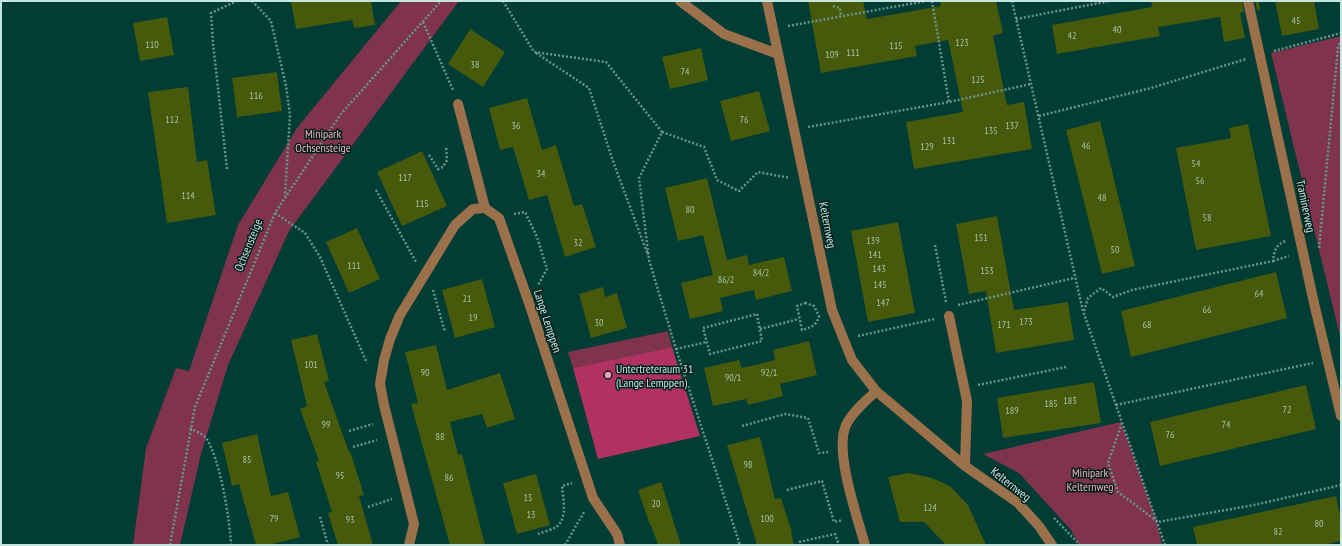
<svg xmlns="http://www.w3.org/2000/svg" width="1342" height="546" font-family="'PT Sans Narrow',sans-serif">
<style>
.green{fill:#7f334c}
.forest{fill:#b13261}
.building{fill:#47590a}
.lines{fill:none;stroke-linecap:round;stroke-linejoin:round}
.path{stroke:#68958e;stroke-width:2.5;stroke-dasharray:2 2;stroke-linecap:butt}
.minor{stroke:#9b714c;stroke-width:10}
.poi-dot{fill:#f19ab1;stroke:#03201c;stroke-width:1.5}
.labels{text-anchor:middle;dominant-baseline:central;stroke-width:3;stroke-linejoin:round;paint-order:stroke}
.number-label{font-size:10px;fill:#a6c3aa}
.park-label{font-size:12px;fill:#f0afbf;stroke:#03201c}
.street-label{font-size:12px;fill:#c5e6df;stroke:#03201c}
.poi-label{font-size:12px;fill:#c5e6df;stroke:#03201c;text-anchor:start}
</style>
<rect width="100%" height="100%" fill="#013c35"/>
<path class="green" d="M 401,1 L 459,1 L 289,231 L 228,365 L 201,454 L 180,545 L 133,545 L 146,448 L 176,368 L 189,371 L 238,225 L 297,128 Z
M 1341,36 L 1341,340 L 1271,53 Z
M 668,331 L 672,347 L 573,368 L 568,352 Z
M 1121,422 L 1157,522 L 1162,545 L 1079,545 L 1071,530 L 1019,473 L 983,454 Z"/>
<path class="forest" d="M 672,347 L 700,436 L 598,459 L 573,368 Z"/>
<path class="building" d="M 291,1 L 371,1 L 375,25 L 354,28 L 352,20 L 296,29 Z
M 808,1 L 863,1 L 867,19 L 941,6 L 940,1 L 996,1 L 1003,33 L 993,36 L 1007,105 L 1024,102 L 1032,149 L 914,169 L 906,122 L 963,112 L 948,40 L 915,46 L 917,56 L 821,73 Z
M 1151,1 L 1242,1 L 1244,12 L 1240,13 L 1245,38 L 1224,42 L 1220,17 L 1158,27 L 1160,36 L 1057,54 L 1052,25 L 1152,7 Z
M 1255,1 L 1259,1 L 1260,10 L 1257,10 Z
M 1275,1 L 1314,1 L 1319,29 L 1282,36 Z
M 167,17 L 174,55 L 140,61 L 133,23 Z
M 470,29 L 505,52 L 483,87 L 448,64 Z
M 701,48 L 708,80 L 670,89 L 662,57 Z
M 277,72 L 282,111 L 237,117 L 232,78 Z
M 188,87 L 197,162 L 207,160 L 216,215 L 167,223 L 148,92 Z
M 759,91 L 770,131 L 731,141 L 720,101 Z
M 527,98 L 542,150 L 556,145 L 574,206 L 582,204 L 596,247 L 565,257 L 547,195 L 529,200 L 513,147 L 500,150 L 489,108 Z
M 1100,121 L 1135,266 L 1102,274 L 1066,130 Z
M 1248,124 L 1271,236 L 1196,250 L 1176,148 L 1231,138 L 1229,128 Z
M 422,151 L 447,206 L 402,226 L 377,172 Z
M 707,178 L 727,260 L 747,255 L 749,265 L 784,257 L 792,291 L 756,300 L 754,290 L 720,298 L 723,311 L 690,319 L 681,283 L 713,275 L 703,235 L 678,241 L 665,188 Z
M 997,216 L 1014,310 L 1068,302 L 1074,340 L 996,353 L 986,291 L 969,294 L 956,224 Z
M 898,222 L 915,313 L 868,322 L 851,231 Z
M 357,228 L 380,279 L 349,293 L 326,242 Z
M 1276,272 L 1287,318 L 1131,357 L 1121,311 Z
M 482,279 L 495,327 L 455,338 L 442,290 Z
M 603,287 L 605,297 L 617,293 L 627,328 L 591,338 L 579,294 Z
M 317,334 L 329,381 L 324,382 L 349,452 L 350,451 L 364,495 L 359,496 L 373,545 L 338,545 L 328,513 L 332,512 L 316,462 L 319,461 L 300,409 L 307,406 L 291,340 Z
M 809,341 L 817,375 L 780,384 L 783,396 L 748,405 L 746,399 L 713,406 L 704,368 L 739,360 L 742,368 L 775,360 L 773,350 Z
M 436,345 L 447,390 L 500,373 L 515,419 L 487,428 L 482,414 L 450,422 L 458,455 L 462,454 L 485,545 L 450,545 L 411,404 L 418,403 L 405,352 Z
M 1094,382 L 1101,423 L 1003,438 L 997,398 Z
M 1306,385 L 1316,429 L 1160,466 L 1150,422 Z
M 257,434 L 271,496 L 288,492 L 300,537 L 269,545 L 256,545 L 239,484 L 232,486 L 222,443 Z
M 760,437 L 775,499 L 781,498 L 792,532 L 791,532 L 794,545 L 757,545 L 727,445 Z
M 909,473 L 932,478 L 950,486 L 968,505 L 986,545 L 946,545 L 924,522 L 900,522 L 888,477 Z
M 536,474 L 550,525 L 517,534 L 503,483 Z
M 661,482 L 681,545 L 658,545 L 651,525 L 650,525 L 638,490 Z
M 1336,496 L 1341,520 L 1341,541 L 1324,545 L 1197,545 L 1193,527 Z"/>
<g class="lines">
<path class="path" d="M 252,1 L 271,21 L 286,86 L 290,115 L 285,196
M 503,1 L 534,52 L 606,62 L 662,132 L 639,178 L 649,260 L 676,349 L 740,545
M 932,1 L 949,102
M 1012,1 L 1083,311 L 1165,545
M 833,6 L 840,8 L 841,17
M 1016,19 L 1110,1
M 423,22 L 453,90
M 788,26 L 926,1
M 1274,51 L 1341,33
M 536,53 L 589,88 L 614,164 L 648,255
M 1039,116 L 1151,88 L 1246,59
M 808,127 L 949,102 L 1031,84
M 662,132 L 704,147 L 717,180 L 739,191 L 758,172 L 790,178
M 429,155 L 438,169 L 443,167 L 447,160 L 446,146
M 227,169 L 213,43 L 211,13 L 237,1
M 376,190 L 416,262
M 275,213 L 305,233 L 320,257 L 367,363
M 514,214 L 525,212 L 537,237 L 547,269 L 538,285
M 935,245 L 946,302
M 1319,248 L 1338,47 L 1341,41
M 1273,261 L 1289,256
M 433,290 L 445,332
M 805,303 L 814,306 L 819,316 C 816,326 812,327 802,330 L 797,306 Z
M 958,305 L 1074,278
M 1084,311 L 1088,298 L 1101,288 L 1113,297 L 1132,290 L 1273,261 C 1274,251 1276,244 1286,241
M 757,314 L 762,341 L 710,354 L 703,328 Z
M 760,329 L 799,319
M 858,336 L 935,319
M 676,349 L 707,342
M 978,385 L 1066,367
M 1116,405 L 1313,363
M 1122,423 L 1108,463 L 1118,492 L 1158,522 L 1254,505 L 1341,485
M 742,426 L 785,414 L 808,418 L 819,453 L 828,452
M 190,428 C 195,431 203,434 206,438 C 220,458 230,520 231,545
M 349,431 L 373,424
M 353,447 L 377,440
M 787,490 L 822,481 L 834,522 L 843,520
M 368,507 L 392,499
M 320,517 L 328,545
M 1054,518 L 1080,545
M 538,534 C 543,532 551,530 556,527 C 568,519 563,498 562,486 L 572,483
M 799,542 L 835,534 L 839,545
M 170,545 L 195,407 L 275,213 L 340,115 L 441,1
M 565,545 L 584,512"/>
<path class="minor" d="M 680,1 L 724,34 L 778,54
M 767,1 L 832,310 L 852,360 L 876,391 L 965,466 L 1018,503 L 1039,526 L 1052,545
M 1248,1 L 1314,303 L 1341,416
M 458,104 L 485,208 L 499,218 L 529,303 L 593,498 L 617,534 L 620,545
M 949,316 L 967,401 L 965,466
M 409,545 L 414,524 L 384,405 L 380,384 L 384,360 L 390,339 L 400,315 L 455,225 L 473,209 L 485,208
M 865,545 C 857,516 834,451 846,425 C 852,412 866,401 876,391"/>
</g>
<circle class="poi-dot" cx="608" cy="375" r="4"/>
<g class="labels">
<g class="number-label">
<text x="1296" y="20">45</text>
<text x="1117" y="29">40</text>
<text x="1072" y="35">42</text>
<text x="962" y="42">123</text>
<text x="152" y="44">110</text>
<text x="896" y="45">115</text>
<text x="853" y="52">111</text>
<text x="832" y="54">109</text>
<text x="475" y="64">38</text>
<text x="685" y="71">74</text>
<text x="978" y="79">125</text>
<text x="256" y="95">116</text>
<text x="172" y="119">112</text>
<text x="744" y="119">76</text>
<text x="516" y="125">36</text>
<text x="1012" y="125">137</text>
<text x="991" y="130">135</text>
<text x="949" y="140">131</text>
<text x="1086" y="145">46</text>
<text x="927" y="146">129</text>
<text x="1196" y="163">54</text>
<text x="541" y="173">34</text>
<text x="405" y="177">117</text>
<text x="1200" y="180">56</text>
<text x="188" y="195">114</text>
<text x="1102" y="197">48</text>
<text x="422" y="203">115</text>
<text x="690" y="209">80</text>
<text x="1207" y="217">58</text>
<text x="981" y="237">151</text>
<text x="873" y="240">139</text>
<text x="578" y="242">32</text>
<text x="1115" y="249">50</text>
<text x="875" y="254">141</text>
<text x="354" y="265">111</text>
<text x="879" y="268">143</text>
<text x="987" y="270">153</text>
<text x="761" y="272">84/2</text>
<text x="726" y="279">86/2</text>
<text x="880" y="284">145</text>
<text x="1259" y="293">64</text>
<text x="467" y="298">21</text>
<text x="883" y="302">147</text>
<text x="1207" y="309">66</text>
<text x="473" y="317">19</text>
<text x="1026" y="321">173</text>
<text x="599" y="322">30</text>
<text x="1004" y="324">171</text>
<text x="1147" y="324">68</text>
<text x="311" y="364">101</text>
<text x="425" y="372">90</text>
<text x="769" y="372">92/1</text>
<text x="733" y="377">90/1</text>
<text x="1070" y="400">183</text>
<text x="1051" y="403">185</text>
<text x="1287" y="409">72</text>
<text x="1012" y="410">189</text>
<text x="326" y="424">99</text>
<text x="1226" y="424">74</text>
<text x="1170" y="434">76</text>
<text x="440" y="436">88</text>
<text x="247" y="459">85</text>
<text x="748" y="464">98</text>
<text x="340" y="475">95</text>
<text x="449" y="477">86</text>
<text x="528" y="497">15</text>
<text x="656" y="503">20</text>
<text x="930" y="507">124</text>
<text x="531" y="514">13</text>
<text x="274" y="518">79</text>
<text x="767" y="518">100</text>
<text x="350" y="519">93</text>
<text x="1319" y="523">80</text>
<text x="1278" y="531">82</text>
</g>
<g class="park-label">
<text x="323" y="133">Minipark<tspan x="323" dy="14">Ochsensteige</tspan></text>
<text x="1090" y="472">Minipark<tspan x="1090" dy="14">Kelternweg</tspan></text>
</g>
<g class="street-label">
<text transform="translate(1306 206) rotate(78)">Traminerweg</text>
<text transform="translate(828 225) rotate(79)">Kelternweg</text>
<text transform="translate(248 245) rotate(-68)">Ochsensteige</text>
<text transform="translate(548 321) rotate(72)">Lange Lemppen</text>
<text transform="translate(1011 484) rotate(38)">Kelternweg</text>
</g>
<g class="poi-label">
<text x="616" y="368">Untertreteraum 31<tspan x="616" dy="14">(Lange Lemppen)</tspan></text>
</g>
</g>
<rect width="1342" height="546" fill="none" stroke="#c5e6df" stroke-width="4"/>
</svg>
